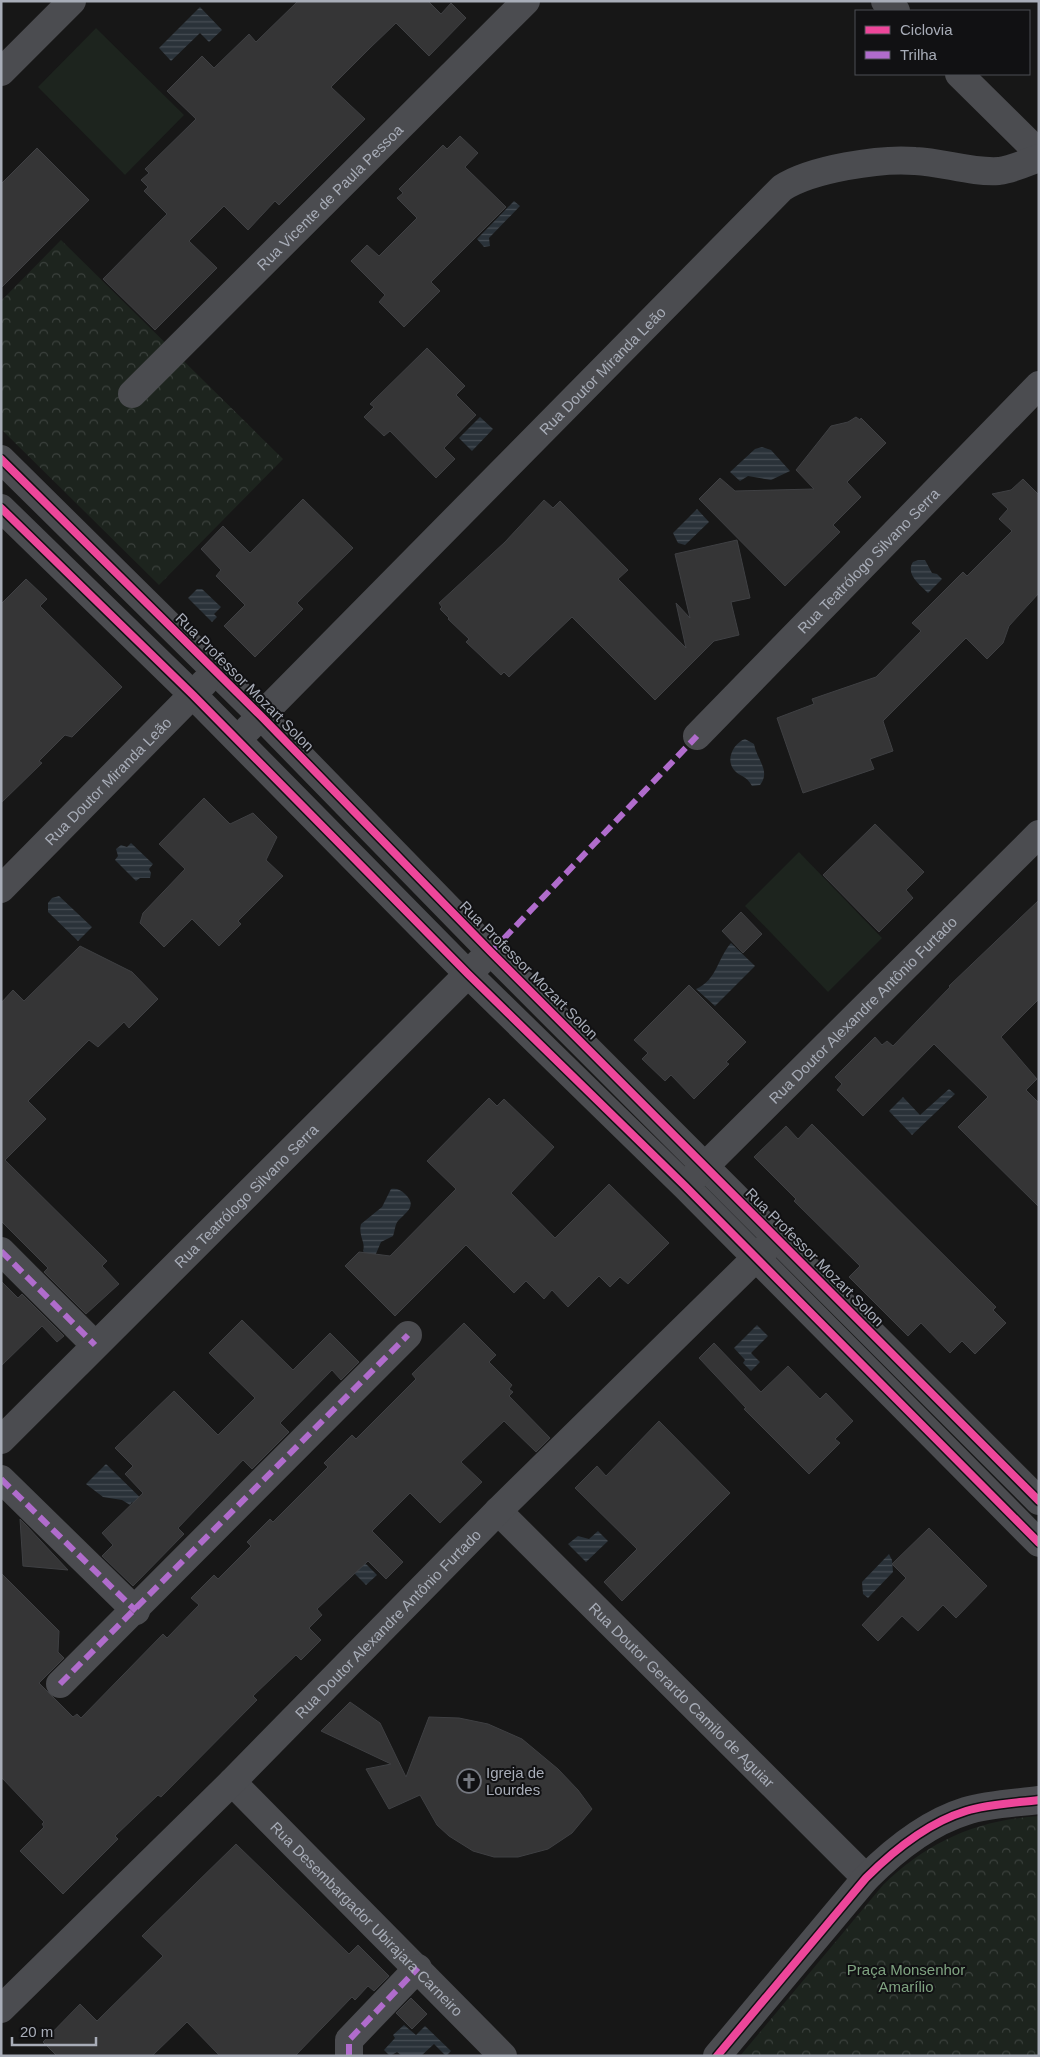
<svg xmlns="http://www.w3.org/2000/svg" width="1040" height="2057" font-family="Arial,sans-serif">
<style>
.grass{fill:#1d241e}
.park{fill:url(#park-crowns)}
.water{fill:url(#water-rules)}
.building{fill:#353536;stroke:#3f4043}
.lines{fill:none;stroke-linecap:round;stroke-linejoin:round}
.minor{stroke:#4b4c50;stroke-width:28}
.quiet{stroke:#b06ccc;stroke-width:6;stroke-dasharray:12 6;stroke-linecap:butt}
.cycleway-casing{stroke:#111113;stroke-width:11}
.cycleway{stroke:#ed469a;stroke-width:8}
.labels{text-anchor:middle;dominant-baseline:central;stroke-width:4;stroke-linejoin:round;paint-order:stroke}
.street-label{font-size:15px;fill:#a8adb8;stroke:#111113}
.poi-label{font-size:15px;fill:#a8adb8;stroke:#111113;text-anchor:start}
.park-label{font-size:15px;fill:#7fa381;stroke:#111113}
</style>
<defs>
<pattern id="park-crowns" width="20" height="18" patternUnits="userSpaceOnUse" patternTransform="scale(1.25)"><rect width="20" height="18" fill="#1d241e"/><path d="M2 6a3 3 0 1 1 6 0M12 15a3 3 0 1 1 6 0" fill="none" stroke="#3b413d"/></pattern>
<pattern id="water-rules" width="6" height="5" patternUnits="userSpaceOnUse" patternTransform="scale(1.25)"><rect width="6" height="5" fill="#2a3239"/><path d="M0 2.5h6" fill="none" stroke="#464d54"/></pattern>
</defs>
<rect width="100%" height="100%" fill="#171717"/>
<path class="grass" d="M 96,28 L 184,115 L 125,175 L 38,87 Z
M 799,852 L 882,938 L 828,992 L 745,906 Z"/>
<path class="park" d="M 61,240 L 283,459 L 159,585 L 1,429 L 1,301 Z
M 1039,1816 L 1039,2056 L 740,2056 L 883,1885 C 927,1842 977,1820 1039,1816 Z"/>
<path class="water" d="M 200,7 L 222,30 L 209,42 L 200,33 L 171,61 L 159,48 Z
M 514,201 L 520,206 L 489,238 L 490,246 L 484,247 L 477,239 Z
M 480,417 L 493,429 L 472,451 L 459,438 Z
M 762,447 L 771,450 L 790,471 L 771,480 L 748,476 L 740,481 L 730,472 L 755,449 Z
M 697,509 L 709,522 L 685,545 L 678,543 L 673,533 Z
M 918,560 L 925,560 L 932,573 L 937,574 L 942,579 L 928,593 C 920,585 905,574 913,562 Z
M 197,589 L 202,589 L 221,607 L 214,614 L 217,617 L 212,622 L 188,598 Z
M 745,739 L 754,744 C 757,760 771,771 760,785 L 752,786 C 746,775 740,777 734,770 C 725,759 734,743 745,739 Z
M 131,843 L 153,864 L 149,869 L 151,873 L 150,878 L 140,878 L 136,881 L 115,860 L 118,856 L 116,849 L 121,845 L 127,847 Z
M 59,896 L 92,927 L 78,941 L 48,912 L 48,903 L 52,898 Z
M 731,943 L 755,966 L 715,1006 L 696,989 C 717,980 717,959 731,943 Z
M 949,1089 L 955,1094 L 912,1135 L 889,1111 L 903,1097 L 920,1115 Z
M 391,1189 C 397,1188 401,1190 405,1194 C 418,1206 406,1212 398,1221 C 395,1224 395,1231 393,1236 L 381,1242 L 375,1256 L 366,1255 L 363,1251 C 366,1242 358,1236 361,1224 L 382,1207 Z
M 757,1325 L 768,1336 L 751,1353 L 760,1362 L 751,1371 L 743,1363 L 745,1360 L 734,1348 Z
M 106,1464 L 161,1518 L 155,1525 L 132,1502 L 130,1505 L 122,1500 L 103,1497 L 86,1484 Z
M 598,1531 L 608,1541 L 586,1562 L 568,1544 L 578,1536 L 589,1539 Z
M 356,1554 L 377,1575 L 366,1585 L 345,1564 Z
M 889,1554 L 892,1560 L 893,1572 L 868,1598 L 863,1594 L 862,1582 Z
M 404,2025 L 416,2035 L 425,2026 L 451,2051 L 446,2056 L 434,2044 L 421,2056 L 402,2056 L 397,2052 L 390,2056 L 384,2050 L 395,2038 L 393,2035 Z"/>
<path class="building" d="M 298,1 L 428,1 L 441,14 L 451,3 L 466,18 L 429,56 L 396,23 L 370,48 L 331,87 L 365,119 L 279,205 L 275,201 L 248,230 L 224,206 L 189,241 L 217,268 L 155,330 L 103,279 L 167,214 L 144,191 L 148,187 L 141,180 L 149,173 L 145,169 L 196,119 L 167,91 L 202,56 L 214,68 L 249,34 L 256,42 Z
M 460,136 L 478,153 L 465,167 L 506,207 L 431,282 L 440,291 L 404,327 L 379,302 L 385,295 L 351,261 L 367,245 L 379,256 L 417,218 L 397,198 L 403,193 L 399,189 L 443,145 L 447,149 Z
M 37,148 L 89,200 L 1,288 L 1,184 Z
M 427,348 L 465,386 L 456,395 L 476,415 L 444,448 L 455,459 L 436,478 L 390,431 L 384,436 L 364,417 L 374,407 L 370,404 Z
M 856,417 L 860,420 L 861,418 L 886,443 L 847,482 L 861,497 L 833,525 L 840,532 L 785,586 L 699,499 L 720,478 L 735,491 L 814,489 L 796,470 L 831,426 L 848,422 Z
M 1023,479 L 1039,495 L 1039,593 L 1009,626 L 1003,643 L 987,659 L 966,638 L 883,721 L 893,751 L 870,759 L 874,769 L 803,793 L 777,718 L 814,704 L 812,699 L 876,677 L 921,631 L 912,623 L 963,572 L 967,576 L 1012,531 L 999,519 L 1008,509 L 992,494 L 1011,490 Z
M 303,499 L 353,548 L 297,603 L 303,609 L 255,657 L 224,626 L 245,605 L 216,576 L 221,570 L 201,549 L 223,526 L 250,553 Z
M 544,500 L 553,508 L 560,501 L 628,570 L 618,579 L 686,648 L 676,603 L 690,618 L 675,554 L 737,540 L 750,598 L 731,602 L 739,635 L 714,641 L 655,700 L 572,617 L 509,677 L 504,672 L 501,675 L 466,642 L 469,639 L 448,619 L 449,618 L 440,609 L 442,607 L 439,603 L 505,542 Z
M 26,579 L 47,599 L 40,606 L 122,687 L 72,737 L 65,735 L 39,761 L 42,763 L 1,803 L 1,604 Z
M 204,798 L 230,824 L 253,813 L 277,837 L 266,860 L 283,876 L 238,921 L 241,924 L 219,946 L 192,919 L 164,947 L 140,923 L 143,913 L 185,869 L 159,844 Z
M 875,824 L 924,872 L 906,890 L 913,898 L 879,932 L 823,875 Z
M 1039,900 L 1039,999 L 1001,1037 L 1037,1079 L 1026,1090 L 1039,1103 L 1039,1207 L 958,1127 L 988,1097 L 934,1044 L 863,1116 L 837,1090 L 842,1084 L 835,1077 L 875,1037 L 882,1045 L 887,1041 L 893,1046 L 950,987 L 949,986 Z
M 741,912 L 762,934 L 743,953 L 722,931 Z
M 80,946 L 132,972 L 158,999 L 129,1028 L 124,1022 L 98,1047 L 89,1040 L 28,1101 L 46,1119 L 5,1160 L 107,1261 L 102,1266 L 119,1284 L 86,1314 L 44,1272 L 48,1268 L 1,1221 L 1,1003 L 13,990 L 24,1001 Z
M 689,985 L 746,1042 L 726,1062 L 729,1064 L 694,1099 L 671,1075 L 665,1081 L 642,1059 L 648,1053 L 634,1040 Z
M 489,1098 L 497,1106 L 504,1099 L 554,1147 L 511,1193 L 555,1238 L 609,1184 L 669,1243 L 628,1284 L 620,1277 L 610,1287 L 599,1276 L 568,1307 L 552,1290 L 544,1299 L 526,1281 L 514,1293 L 466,1245 L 395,1316 L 345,1266 L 359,1252 L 390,1256 L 456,1189 L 427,1161 Z
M 812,1124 L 996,1307 L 993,1310 L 1006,1323 L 975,1354 L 962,1341 L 950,1353 L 921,1323 L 908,1336 L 849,1277 L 860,1266 L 794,1201 L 796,1199 L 754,1157 L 786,1126 L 798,1139 Z
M 1,1281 L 18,1298 L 22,1294 L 64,1336 L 57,1342 L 42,1326 L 1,1366 Z
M 242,1320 L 293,1370 L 330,1333 L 359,1362 L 341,1380 L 332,1370 L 280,1423 L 289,1432 L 252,1469 L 243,1460 L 178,1528 L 184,1534 L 133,1586 L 102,1556 L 113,1545 L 102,1533 L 143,1493 L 125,1474 L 133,1466 L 115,1448 L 174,1391 L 218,1435 L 255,1398 L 209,1353 Z
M 464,1323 L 496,1355 L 489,1362 L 512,1385 L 509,1389 L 513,1392 L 509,1396 L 550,1438 L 536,1452 L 504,1421 L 461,1462 L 482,1482 L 440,1523 L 410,1493 L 372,1531 L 403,1562 L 386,1579 L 368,1561 L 317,1609 L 322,1615 L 309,1628 L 321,1640 L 301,1660 L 296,1655 L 253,1696 L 257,1700 L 161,1797 L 158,1795 L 115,1836 L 118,1839 L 63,1894 L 20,1851 L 44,1827 L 42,1824 L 44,1822 L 1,1777 L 1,1573 L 59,1631 L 58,1652 L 64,1658 L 39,1683 L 73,1717 L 77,1714 L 81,1718 L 163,1634 L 167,1638 L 199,1605 L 191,1598 L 214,1575 L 218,1579 L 251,1546 L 247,1542 L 270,1519 L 273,1522 L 328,1467 L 324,1463 L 352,1435 L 356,1439 L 416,1379 L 412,1374 Z
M 714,1343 L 761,1392 L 788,1366 L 820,1399 L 826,1393 L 853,1421 L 835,1439 L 840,1443 L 809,1474 L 744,1409 L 746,1408 L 699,1358 Z
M 659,1421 L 730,1493 L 622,1601 L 604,1582 L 637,1549 L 575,1488 L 597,1466 L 606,1476 Z
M 20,1519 L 26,1525 L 68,1570 L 23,1566 Z
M 929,1528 L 987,1586 L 956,1618 L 943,1605 L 918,1631 L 902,1616 L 878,1641 L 862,1625 L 906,1578 L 892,1564 Z
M 350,1702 L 380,1723 L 406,1777 L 429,1717 L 459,1718 L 488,1724 L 522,1739 L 558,1769 L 578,1790 L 592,1809 L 572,1833 L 548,1849 L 518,1857 L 494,1857 L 473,1851 L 449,1836 L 437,1825 L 420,1795 L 389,1809 L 366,1769 L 391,1764 L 321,1731 Z
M 236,1844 L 349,1954 L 358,1945 L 389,1976 L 374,1991 L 368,1986 L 355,2000 L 352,1997 L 295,2056 L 220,2056 L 187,2022 L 152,2056 L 57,2056 L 43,2042 L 80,2004 L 97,2021 L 163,1956 L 142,1936 Z
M 411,1998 L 427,2014 L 412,2029 L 396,2013 Z"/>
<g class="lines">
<g class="minor">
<path d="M 885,1 L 896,11"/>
<path d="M 1,72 L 72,1"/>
<path d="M 959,74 L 1039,153"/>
<path id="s1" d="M 132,394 L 526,1"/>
<path d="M 1,459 L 261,716 L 491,952 L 1039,1501"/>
<path d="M 1,508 L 193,695 L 468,974 L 685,1186 L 1039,1543"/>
<path id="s2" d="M 248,729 L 782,188 C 811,169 880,158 915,161 C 943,162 971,173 999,171 C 1013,169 1026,163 1039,158"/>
<path id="s3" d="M 697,736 L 1039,385"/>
<path id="s4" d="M 1,889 L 204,683"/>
<path id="s5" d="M 693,1178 L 1039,834"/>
<path d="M 1,1251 L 95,1345"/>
<path id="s6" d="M 1,1440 L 481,961"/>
<path d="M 1,1479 L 136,1611"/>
<path id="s7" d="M 498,1511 L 866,1878"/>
<path d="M 60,1684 L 408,1335"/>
<path id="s8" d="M 232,1782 L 503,2056"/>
<path id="s9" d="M 1,2009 L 232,1782 L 498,1511 L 769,1245"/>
<path d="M 349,2056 L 349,2040 L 418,1968"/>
<path d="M 717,2056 L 866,1878 C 894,1850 927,1823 966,1811 C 988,1804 1015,1803 1039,1800"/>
</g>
<path class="quiet" d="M 491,952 L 697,736
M 1,1251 L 95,1345
M 1,1479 L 136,1611
M 60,1684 L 408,1335
M 349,2056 L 349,2040 L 418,1968"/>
<g class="cycleway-casing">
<path id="cycleway" d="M 1,459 L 261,716 L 491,952 L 1039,1501
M 1,508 L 193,695 L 468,974 L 685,1186 L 1039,1543
M 717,2056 L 866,1878 C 894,1850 927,1823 966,1811 C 988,1804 1015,1803 1039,1800"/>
</g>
<use href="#cycleway" class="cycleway"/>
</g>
<defs>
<g id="church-ring" transform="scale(1.25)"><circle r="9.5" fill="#111113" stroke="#757880" stroke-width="1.5"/><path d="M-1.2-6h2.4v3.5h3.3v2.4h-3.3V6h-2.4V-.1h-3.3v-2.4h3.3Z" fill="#757880"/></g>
</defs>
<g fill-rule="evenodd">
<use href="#church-ring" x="469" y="1781"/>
</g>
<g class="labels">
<g class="street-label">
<text stroke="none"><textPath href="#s1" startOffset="279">Rua Vicente de Paula Pessoa</textPath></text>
<text stroke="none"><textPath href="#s2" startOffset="504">Rua Doutor Miranda Leão</textPath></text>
<text stroke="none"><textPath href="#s3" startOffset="245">Rua Teatrólogo Silvano Serra</textPath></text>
<text transform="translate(245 682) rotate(45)">Rua Professor Mozart Solon</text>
<text stroke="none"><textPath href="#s4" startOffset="152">Rua Doutor Miranda Leão</textPath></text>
<text transform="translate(529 970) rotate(45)">Rua Professor Mozart Solon</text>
<text stroke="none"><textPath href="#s5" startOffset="239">Rua Doutor Alexandre Antônio Furtado</textPath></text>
<text stroke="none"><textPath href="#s6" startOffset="346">Rua Teatrólogo Silvano Serra</textPath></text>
<text transform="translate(815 1257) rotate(45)">Rua Professor Mozart Solon</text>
<text stroke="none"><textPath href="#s9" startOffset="546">Rua Doutor Alexandre Antônio Furtado</textPath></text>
<text stroke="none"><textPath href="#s7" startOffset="260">Rua Doutor Gerardo Camilo de Aguiar</textPath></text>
<text stroke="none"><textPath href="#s8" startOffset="192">Rua Desembargador Ubirajara Carneiro</textPath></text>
</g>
<g class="poi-label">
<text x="486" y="1772">Igreja de<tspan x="486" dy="17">Lourdes</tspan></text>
</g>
<g class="park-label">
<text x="906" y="1969">Praça Monsenhor<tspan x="906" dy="17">Amarílio</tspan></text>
</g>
</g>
<rect width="1040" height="2057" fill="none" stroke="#a8adb8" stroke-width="5"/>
<rect x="855" y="10" width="175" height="65" fill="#111113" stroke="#4d4f55"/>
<rect x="865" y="26" width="25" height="8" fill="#ed469a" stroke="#4d4f55"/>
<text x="900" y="35" font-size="15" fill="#a8adb8">Ciclovia</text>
<rect x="865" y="51" width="25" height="8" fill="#b06ccc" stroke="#4d4f55"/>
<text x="900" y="60" font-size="15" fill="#a8adb8">Trilha</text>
<path d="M12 2037v8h84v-8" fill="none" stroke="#a8adb8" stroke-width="2.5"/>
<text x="20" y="2037" font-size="15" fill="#a8adb8" stroke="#111113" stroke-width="4" paint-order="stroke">20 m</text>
</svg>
